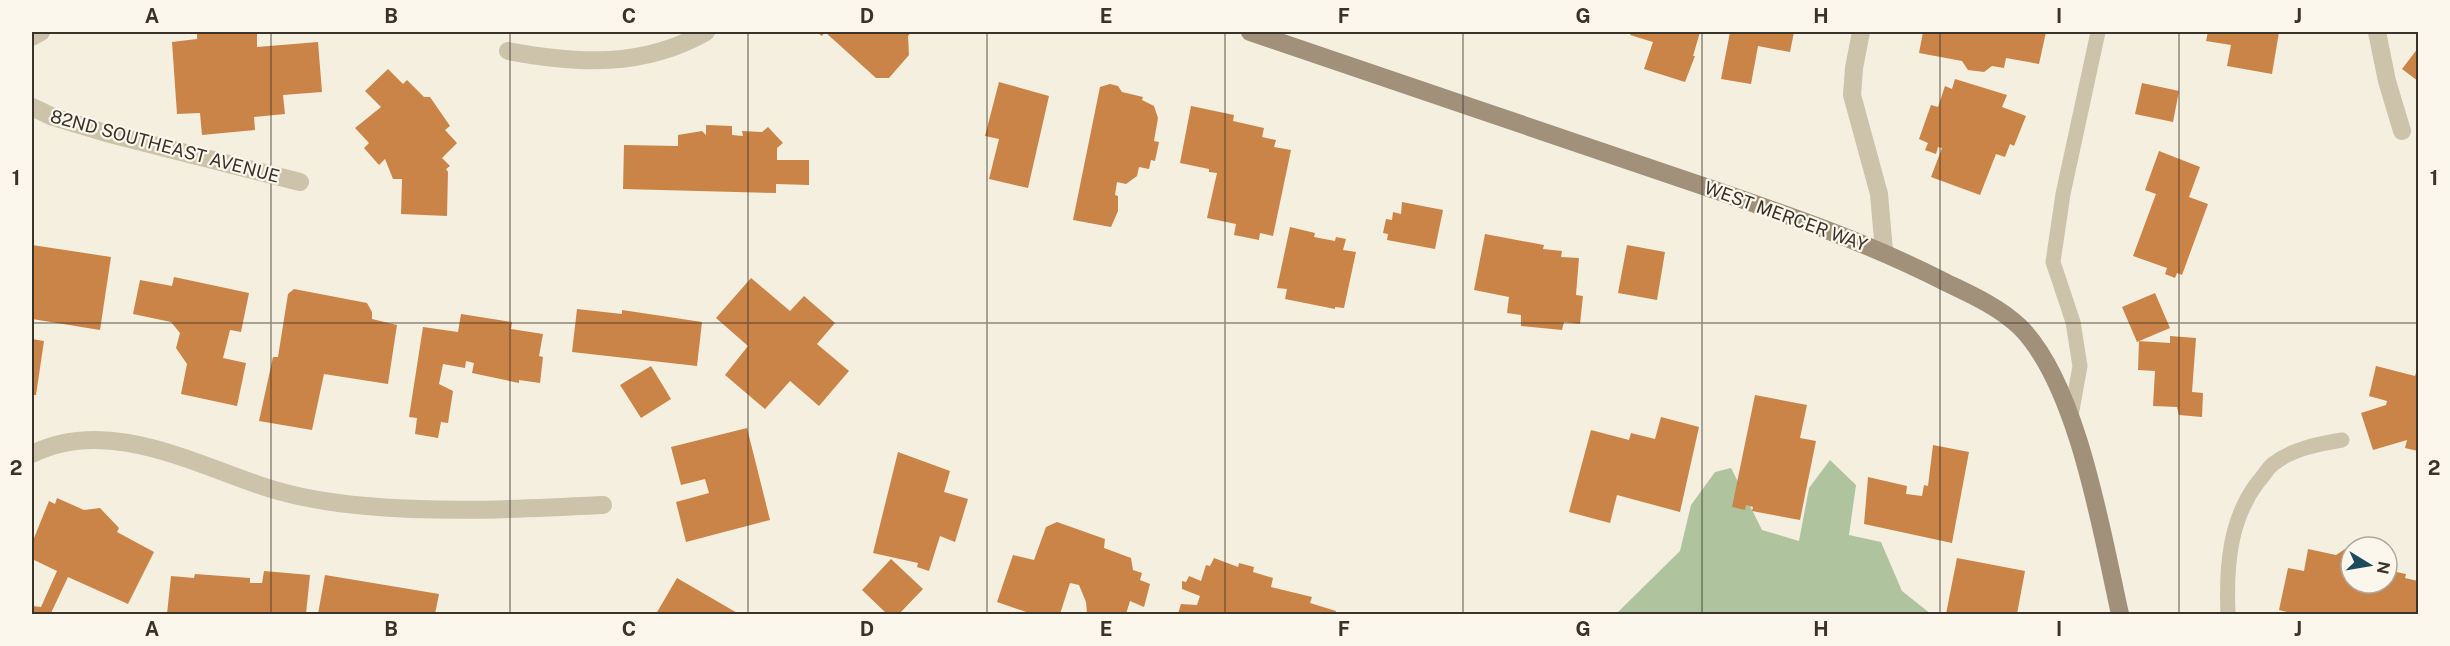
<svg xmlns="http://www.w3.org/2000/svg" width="2450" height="646" font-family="'Public Sans',sans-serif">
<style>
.green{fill:#afc49e}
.building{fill:#ca8447}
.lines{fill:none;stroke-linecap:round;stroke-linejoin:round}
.lane{stroke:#cdc2aa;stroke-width:15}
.street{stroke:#cdc2aa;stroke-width:18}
.secondary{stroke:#a1917b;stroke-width:18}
.grid{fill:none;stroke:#3a332a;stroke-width:1.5;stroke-opacity:0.55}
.labels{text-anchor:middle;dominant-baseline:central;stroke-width:4.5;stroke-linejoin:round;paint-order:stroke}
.street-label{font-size:18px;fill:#3a332a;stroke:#fbf7ec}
.neatline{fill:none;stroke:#3a332a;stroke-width:2}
.grid-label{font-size:20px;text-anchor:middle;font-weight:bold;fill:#3a332a}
</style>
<rect width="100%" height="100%" fill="#f4efdf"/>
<path class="green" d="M 1830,460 L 1856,485 L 1849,535 L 1881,542 L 1902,591 L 1931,614 L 1616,614 L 1680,551 L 1691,505 L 1715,472 L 1731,468 L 1762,530 L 1799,541 L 1809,488 Z"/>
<path class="building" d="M 197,32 L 257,32 L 257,47 L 318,42 L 322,92 L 283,95 L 285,114 L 254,117 L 255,130 L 202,135 L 200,113 L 177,114 L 172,42 L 197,39 Z
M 816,32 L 911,32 L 908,36 L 909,55 L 889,78 L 876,78 L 825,32 L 822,36 Z
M 1632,32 L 1700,32 L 1693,56 L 1695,56 L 1685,82 L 1644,69 L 1653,42 L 1630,35 Z
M 1730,32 L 1794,32 L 1790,52 L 1758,46 L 1751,84 L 1721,79 Z
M 1923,32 L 2046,32 L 2039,64 L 2006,58 L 2004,68 L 1992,66 L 1984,72 L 1968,70 L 1962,61 L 1919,53 Z
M 2208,32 L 2279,32 L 2272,74 L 2227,66 L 2231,45 L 2206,41 Z
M 2418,48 L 2418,81 L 2402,69 Z
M 388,69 L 403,84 L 407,80 L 424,97 L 430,97 L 450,126 L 445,130 L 457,143 L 442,158 L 450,166 L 446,169 L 448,172 L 447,216 L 401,214 L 402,179 L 393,179 L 385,159 L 379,165 L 364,148 L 369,143 L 355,128 L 381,107 L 365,91 Z
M 1955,79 L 2007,95 L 2002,107 L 2026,116 L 2014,146 L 2010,144 L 2005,157 L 1996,154 L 1980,195 L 1931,177 L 1942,148 L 1938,147 L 1936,154 L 1925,150 L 1928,143 L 1919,139 L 1931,105 L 1938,107 L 1945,86 L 1952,89 Z
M 999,82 L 1049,96 L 1028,188 L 989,179 L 999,139 L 985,136 Z
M 2142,83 L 2179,91 L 2173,122 L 2135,114 Z
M 1110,84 L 1118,86 L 1122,92 L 1143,97 L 1142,100 L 1154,106 L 1158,118 L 1154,141 L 1159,142 L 1155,161 L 1151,160 L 1149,169 L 1139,167 L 1137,176 L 1126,184 L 1117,182 L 1115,195 L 1118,196 L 1118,211 L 1111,227 L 1073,220 L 1100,87 Z
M 1191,106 L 1234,115 L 1233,121 L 1264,128 L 1262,137 L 1276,140 L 1274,147 L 1291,150 L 1273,236 L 1260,233 L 1259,240 L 1234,235 L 1236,224 L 1207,218 L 1217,173 L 1209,172 L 1209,169 L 1180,163 Z
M 706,125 L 732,126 L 732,135 L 743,136 L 742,131 L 762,132 L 768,127 L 783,143 L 777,148 L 777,160 L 809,160 L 809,185 L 776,184 L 776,193 L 623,189 L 624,145 L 678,146 L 678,135 L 702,131 L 706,135 Z
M 2159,151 L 2200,167 L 2189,197 L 2208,204 L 2182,275 L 2177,273 L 2175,278 L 2165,274 L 2167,268 L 2133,256 L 2156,194 L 2145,190 Z
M 1402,202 L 1443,210 L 1435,249 L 1387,240 L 1388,234 L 1383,233 L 1386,219 L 1392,220 L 1393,212 L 1401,214 Z
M 1290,227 L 1315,233 L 1314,237 L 1335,241 L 1336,237 L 1346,239 L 1343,250 L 1356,252 L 1344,308 L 1335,307 L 1335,309 L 1285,299 L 1287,289 L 1277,288 Z
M 1485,234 L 1544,245 L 1543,249 L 1562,251 L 1561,257 L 1579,258 L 1576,295 L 1583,296 L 1580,324 L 1564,322 L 1562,330 L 1521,326 L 1521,315 L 1507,313 L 1509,297 L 1474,290 Z
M 32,245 L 111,257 L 100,330 L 32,319 Z
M 1627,245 L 1665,252 L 1657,300 L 1618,293 Z
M 174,277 L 249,293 L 241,332 L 230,330 L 223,358 L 246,363 L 237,406 L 181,394 L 187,364 L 176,348 L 180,333 L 171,322 L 133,314 L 140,280 L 172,286 Z
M 751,278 L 790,311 L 804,296 L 835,323 L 817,344 L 849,371 L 819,406 L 790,381 L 765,409 L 725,375 L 748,346 L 716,318 Z
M 294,289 L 367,303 L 372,312 L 372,319 L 397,325 L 388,384 L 324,374 L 312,430 L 259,421 L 273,357 L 278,357 L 288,294 Z
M 2155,293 L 2170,328 L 2137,342 L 2122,307 Z
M 577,309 L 622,314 L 622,310 L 702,322 L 697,366 L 572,352 Z
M 461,314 L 512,322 L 511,329 L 543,334 L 539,356 L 543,357 L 540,383 L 519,380 L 519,383 L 472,373 L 474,363 L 466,361 L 465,368 L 443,364 L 439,384 L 453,391 L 448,423 L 441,422 L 438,438 L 415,434 L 417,418 L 409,417 L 423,327 L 458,332 Z
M 2170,336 L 2196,338 L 2192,392 L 2203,393 L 2202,417 L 2179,415 L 2177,407 L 2153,406 L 2155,371 L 2138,370 L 2139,341 L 2170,343 Z
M 32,339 L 44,341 L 36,395 L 32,395 Z
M 651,366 L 671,399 L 641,418 L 620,385 Z
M 2376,366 L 2415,376 L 2418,367 L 2418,451 L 2405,448 L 2407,440 L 2373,450 L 2361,413 L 2386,405 L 2387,401 L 2369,396 Z
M 1755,395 L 1807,405 L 1800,438 L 1816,441 L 1800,520 L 1752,511 L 1753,507 L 1746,505 L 1745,510 L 1732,507 Z
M 1661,417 L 1699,427 L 1680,512 L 1617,495 L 1610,523 L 1569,512 L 1591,430 L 1629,440 L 1631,433 L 1655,439 Z
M 747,428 L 770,520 L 686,542 L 676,502 L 709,493 L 705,479 L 681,485 L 671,447 Z
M 1933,445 L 1969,452 L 1952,543 L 1864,524 L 1868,477 L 1907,486 L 1906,494 L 1922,496 L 1924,485 L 1928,486 Z
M 898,452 L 950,471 L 944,492 L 968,499 L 955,542 L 940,536 L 929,571 L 917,567 L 918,563 L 873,553 Z
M 57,498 L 84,510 L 100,508 L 119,528 L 117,532 L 154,552 L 128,604 L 68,577 L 51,613 L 32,614 L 32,606 L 41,607 L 57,571 L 32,559 L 32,543 L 49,501 L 55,504 Z
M 1057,522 L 1105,539 L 1104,548 L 1131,558 L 1133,570 L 1142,573 L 1140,580 L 1150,584 L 1144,607 L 1130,601 L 1126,614 L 1092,614 L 1087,613 L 1086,602 L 1079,585 L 1070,583 L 1060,614 L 1032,614 L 997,602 L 1013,555 L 1034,560 L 1046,527 Z
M 2308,549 L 2336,555 L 2345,549 L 2348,553 L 2348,550 L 2351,551 L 2351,583 L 2387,583 L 2387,570 L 2406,574 L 2405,578 L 2418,581 L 2418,614 L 2286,614 L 2287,612 L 2279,610 L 2288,568 L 2304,571 Z
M 1214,558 L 1238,567 L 1239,563 L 1254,567 L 1253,572 L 1273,578 L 1271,587 L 1312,597 L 1310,603 L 1336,611 L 1335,614 L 1178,614 L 1181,604 L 1197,605 L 1200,596 L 1182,589 L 1182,581 L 1186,582 L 1189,576 L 1201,581 L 1206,565 L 1210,566 Z
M 1957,558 L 2025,571 L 2017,614 L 1946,614 Z
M 891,559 L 923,589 L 899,614 L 887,614 L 862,590 Z
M 264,571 L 310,575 L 306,614 L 167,614 L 171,576 L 194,578 L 195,574 L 250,578 L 250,583 L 262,583 Z
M 325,575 L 439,594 L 435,614 L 318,614 Z
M 677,578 L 739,614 L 656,614 Z"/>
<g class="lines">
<path class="lane" d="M 2071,416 L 2080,366 L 2073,322 L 2053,262 L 2063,194 L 2098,32
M 2228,614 C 2226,568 2229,520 2258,482 C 2263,477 2267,469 2273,464 C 2292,449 2318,444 2342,440"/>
<path class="street" d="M 1861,32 L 1854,68 L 1852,95 L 1879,194 L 1884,251
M 2377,32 L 2387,81 L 2402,131
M 32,37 L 41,32
M 508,51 C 577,64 643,68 706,32
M 32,107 L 53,117 L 106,133 L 300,182
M 32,454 C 108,416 194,464 268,488 C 299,498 333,503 366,506 C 446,513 524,509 603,505"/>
<path class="secondary" d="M 1250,32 C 1401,83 1552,135 1703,186 C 1788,215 1867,242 1947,283 C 1972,295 1999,307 2020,327 C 2078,385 2102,534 2120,614"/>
</g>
<path class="grid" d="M 271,32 L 271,614M 510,32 L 510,614M 748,32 L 748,614M 987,32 L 987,614M 1225,32 L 1225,614M 1463,32 L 1463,614M 1702,32 L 1702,614M 1940,32 L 1940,614M 2179,32 L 2179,614M 32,323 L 2418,323"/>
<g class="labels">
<g class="street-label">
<text transform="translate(165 146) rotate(15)">82ND SOUTHEAST AVENUE</text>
<text transform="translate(1786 216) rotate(20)">WEST MERCER WAY</text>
</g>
</g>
<rect width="2450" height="646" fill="none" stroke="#fbf7ec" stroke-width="66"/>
<g transform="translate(2369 565) rotate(101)"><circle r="28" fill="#fbf7ec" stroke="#aea99e" stroke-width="1.5"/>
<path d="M0-4.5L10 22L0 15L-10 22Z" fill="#1d4b5e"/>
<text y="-9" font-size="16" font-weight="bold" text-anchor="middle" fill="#3a332a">N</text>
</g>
<rect x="33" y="33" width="2384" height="580" class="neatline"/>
<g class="grid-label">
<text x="152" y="23">A</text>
<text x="391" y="23">B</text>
<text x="629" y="23">C</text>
<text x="867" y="23">D</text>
<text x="1106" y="23">E</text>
<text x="1344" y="23">F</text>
<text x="1583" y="23">G</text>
<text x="1821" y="23">H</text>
<text x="2059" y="23">I</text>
<text x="2298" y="23">J</text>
<text x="16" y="185">1</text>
<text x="2434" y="185">1</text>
<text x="16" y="475">2</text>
<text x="2434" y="475">2</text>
<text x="152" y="636">A</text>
<text x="391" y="636">B</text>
<text x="629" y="636">C</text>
<text x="867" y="636">D</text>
<text x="1106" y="636">E</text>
<text x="1344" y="636">F</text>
<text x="1583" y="636">G</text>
<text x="1821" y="636">H</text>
<text x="2059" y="636">I</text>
<text x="2298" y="636">J</text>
</g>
</svg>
